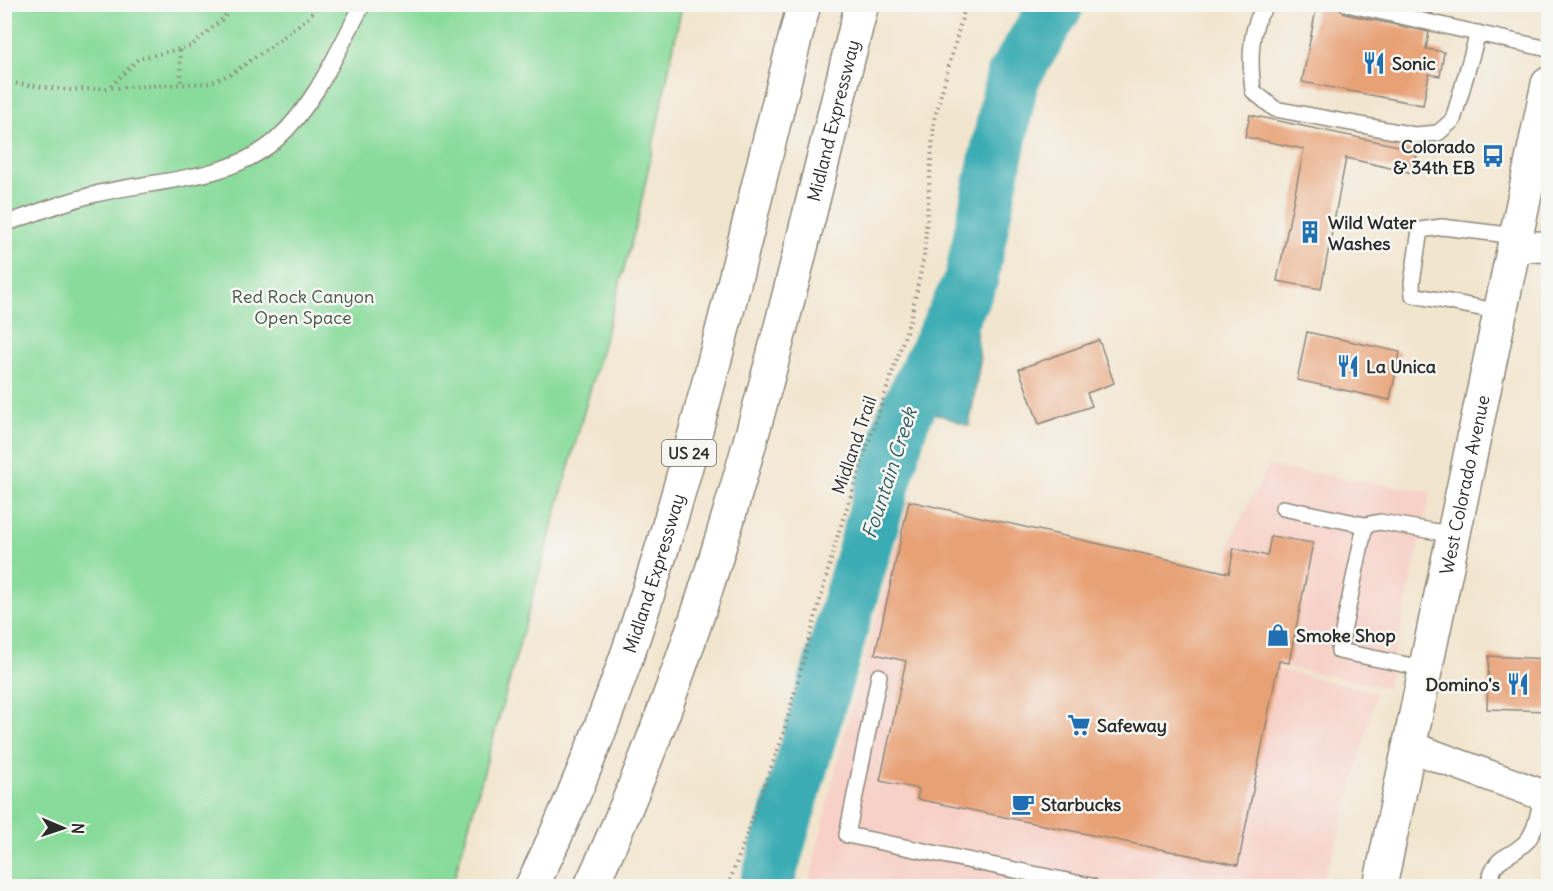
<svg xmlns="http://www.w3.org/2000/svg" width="1553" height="891" font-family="Delius,sans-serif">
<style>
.built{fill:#f7d1c8}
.green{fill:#89db9b;stroke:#5a8363;stroke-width:1.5}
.water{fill:#3aacb3;stroke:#326c6f;stroke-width:1.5}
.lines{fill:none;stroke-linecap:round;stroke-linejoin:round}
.river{stroke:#3aacb3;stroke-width:54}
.building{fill:#e8a074}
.lane-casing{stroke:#8e887c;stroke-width:18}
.street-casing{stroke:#8e887c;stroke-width:33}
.secondary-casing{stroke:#8e887c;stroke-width:36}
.highway-casing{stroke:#8e887c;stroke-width:36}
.path{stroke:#8e887c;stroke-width:4;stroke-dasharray:1.5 4.5;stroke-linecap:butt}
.lane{stroke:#fff;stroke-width:15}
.street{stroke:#fff;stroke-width:30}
.secondary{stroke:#fff;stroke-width:33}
.highway{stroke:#fff;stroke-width:33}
.labels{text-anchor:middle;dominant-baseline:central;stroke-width:5;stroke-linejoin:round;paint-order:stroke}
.shield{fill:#f6f6f2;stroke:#686867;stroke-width:1.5}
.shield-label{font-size:16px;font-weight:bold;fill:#2b2b2b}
.poi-label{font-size:18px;font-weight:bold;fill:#2b2b2b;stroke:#f6f6f2;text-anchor:start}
.street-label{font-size:18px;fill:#2b2b2b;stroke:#f6f6f2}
.park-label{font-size:18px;fill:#425747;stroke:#f6f6f2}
.water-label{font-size:20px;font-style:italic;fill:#315f61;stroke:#f6f6f2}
</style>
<rect width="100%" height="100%" fill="#f6f6f2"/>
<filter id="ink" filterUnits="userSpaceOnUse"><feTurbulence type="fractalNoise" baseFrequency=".0167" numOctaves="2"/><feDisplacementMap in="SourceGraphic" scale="12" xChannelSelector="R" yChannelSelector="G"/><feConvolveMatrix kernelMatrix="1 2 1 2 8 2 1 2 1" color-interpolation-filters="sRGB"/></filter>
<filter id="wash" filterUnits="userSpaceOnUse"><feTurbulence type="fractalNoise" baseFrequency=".008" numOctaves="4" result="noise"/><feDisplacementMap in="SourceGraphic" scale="24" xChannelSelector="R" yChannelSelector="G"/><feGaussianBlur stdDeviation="1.35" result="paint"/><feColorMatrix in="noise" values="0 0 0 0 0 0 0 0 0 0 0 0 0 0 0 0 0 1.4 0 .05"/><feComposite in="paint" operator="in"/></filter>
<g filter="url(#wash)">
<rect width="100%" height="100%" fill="#f2e5ce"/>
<path class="built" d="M 1268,466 L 1431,492 L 1387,688 L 1211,651 L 1232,538 Z
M 908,500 L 1224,572 L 1208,653 L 1376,692 L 1341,832 L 1320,886 L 808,886 L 841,746 Z"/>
<path class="green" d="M 5,5 L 682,5 L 638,218 L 452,886 L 5,886 Z"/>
<path class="water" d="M 953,291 L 972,297 L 980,361 L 969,426 L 893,397 L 919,334 Z"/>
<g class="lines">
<path class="river" d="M 766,886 L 902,421 L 971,280 L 1012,79 L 1057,4"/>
</g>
<g id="blocks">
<path class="building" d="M 1317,4 L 1338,4 L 1345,14 L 1429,32 L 1426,49 L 1444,52 L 1440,76 L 1429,74 L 1423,105 L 1302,82 Z
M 1394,4 L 1435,4 L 1433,13 Z
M 1250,115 L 1418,150 L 1413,173 L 1346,158 L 1321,289 L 1277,281 L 1304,149 L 1245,137 Z
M 1307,332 L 1400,352 L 1390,400 L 1297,380 Z
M 1099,340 L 1114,383 L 1087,393 L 1092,406 L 1039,424 L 1019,369 Z
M 909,501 L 1229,573 L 1234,548 L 1267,556 L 1271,536 L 1313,543 L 1289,663 L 1279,661 L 1238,865 L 917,799 L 919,789 L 880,781 L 906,661 L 875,654 Z
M 1489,656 L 1548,659 L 1548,711 L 1487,709 Z"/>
</g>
</g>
<g filter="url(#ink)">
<use href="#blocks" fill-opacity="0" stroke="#8e887c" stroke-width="1.5"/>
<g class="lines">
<g class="lane-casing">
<path id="lane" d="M 1268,4 C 1248,23 1250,65 1253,91 L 1275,109 L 1415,135 L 1438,133 L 1453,120 L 1478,33
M 1347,4 L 1548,49
M 4,224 C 34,214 65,201 96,194 C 155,179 229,182 277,139 C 316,104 338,49 363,4
M 1501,312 L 1413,295 L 1412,283 L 1420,230 L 1442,227 L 1517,236
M 1283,508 L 1365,525 L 1339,651 L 1427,669
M 1365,525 L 1380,522 L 1455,535
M 879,676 L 847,835 L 1091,886
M 1488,886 C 1496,851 1507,862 1527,841 C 1537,829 1539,809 1542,795"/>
</g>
<g class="street-casing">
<path id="street" d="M 1515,246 L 1548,247
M 1411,747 L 1548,797"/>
</g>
<g class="secondary-casing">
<g id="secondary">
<path id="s1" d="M 1380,886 L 1548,84"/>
</g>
</g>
<g class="highway-casing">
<g id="highway">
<path id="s2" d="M 532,886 C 668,609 726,302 804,4"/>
<path id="s3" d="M 591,886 C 722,608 786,301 862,4"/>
</g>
</g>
<path class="path" d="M 180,50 L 181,84
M 4,82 L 68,90 L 209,83 L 231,74 L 270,47 L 309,17 L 319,4
M 111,86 L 138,59 L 191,46 L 224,18 L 234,4
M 728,886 L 783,735 L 839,531 L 911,317 L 924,257 L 934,120 L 966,4"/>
<use href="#lane" class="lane"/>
<use href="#street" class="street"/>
<use href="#secondary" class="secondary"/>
<use href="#highway" class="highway"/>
</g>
</g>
<defs>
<g id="restaurant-bare" transform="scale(1.8)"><path d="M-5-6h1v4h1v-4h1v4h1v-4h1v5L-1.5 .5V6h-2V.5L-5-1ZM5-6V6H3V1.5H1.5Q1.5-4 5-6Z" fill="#1f6fb2" stroke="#f6f6f2" stroke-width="2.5" paint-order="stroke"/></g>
<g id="bus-bare" transform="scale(1.8)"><path d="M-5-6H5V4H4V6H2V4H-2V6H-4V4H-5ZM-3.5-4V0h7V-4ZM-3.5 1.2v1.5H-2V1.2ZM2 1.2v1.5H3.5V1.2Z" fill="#1f6fb2" stroke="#f6f6f2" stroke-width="2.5" paint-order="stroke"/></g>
<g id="building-bare" transform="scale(1.8)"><path d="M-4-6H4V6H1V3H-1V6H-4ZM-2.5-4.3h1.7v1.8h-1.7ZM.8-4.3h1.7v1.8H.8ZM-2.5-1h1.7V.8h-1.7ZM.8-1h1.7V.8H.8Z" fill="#1f6fb2" stroke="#f6f6f2" stroke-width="2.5" paint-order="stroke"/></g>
<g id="shop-bare" transform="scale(1.8)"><path d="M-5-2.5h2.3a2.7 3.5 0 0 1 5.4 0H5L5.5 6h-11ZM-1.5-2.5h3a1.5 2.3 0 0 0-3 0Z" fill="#1f6fb2" stroke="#f6f6f2" stroke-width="2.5" paint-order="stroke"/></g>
<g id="supermarket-bare" transform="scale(1.8)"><path d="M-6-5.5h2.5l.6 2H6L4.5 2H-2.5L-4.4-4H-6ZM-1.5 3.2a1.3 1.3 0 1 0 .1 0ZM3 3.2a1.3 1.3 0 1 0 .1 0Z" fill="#1f6fb2" stroke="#f6f6f2" stroke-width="2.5" paint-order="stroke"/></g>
<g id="cafe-bare" transform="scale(1.8)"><path d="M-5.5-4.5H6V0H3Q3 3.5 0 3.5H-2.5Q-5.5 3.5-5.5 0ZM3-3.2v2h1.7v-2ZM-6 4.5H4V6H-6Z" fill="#1f6fb2" stroke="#f6f6f2" stroke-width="2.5" paint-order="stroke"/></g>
</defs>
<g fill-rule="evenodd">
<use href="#restaurant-bare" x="1374" y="63"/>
<use href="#bus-bare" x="1493" y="156"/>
<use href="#building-bare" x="1310" y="232"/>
<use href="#restaurant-bare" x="1348" y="366"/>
<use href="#shop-bare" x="1278" y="635"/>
<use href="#restaurant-bare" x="1518" y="684"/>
<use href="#supermarket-bare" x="1079" y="725"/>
<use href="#cafe-bare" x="1023" y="804"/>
</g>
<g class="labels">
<rect class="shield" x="662" y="440" width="54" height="26" rx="4.5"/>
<g class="shield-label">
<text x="689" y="453">US 24</text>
</g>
<g class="poi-label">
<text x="1392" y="63">Sonic</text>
<text x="1475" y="146" text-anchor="end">Colorado<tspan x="1475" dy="21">&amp; 34th EB</tspan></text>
<text x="1328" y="222">Wild Water<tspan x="1328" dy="21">Washes</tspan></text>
<text x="1366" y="366">La Unica</text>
<text x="1296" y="635">Smoke Shop</text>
<text x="1500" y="684" text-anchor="end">Domino's</text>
<text x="1097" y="725">Safeway</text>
<text x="1041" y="804">Starbucks</text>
</g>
<g class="street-label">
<text stroke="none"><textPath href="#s3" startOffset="804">Midland Expressway</textPath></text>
<text transform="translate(854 445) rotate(-71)">Midland Trail</text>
<text stroke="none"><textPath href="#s1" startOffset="410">West Colorado Avenue</textPath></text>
<text stroke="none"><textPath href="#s2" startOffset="336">Midland Expressway</textPath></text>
</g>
<g class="park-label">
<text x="303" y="296">Red Rock Canyon<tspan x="303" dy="21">Open Space</tspan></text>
</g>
<g class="water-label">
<text transform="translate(889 473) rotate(-72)">Fountain Creek</text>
</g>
</g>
<rect width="1553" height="891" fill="none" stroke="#f6f6f2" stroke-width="24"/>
<g transform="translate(63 828) rotate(92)" stroke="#f6f6f2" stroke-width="4.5" paint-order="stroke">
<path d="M0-4.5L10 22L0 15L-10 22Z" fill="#2b2b2b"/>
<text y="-9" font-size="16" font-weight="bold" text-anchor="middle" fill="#2b2b2b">N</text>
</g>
</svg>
